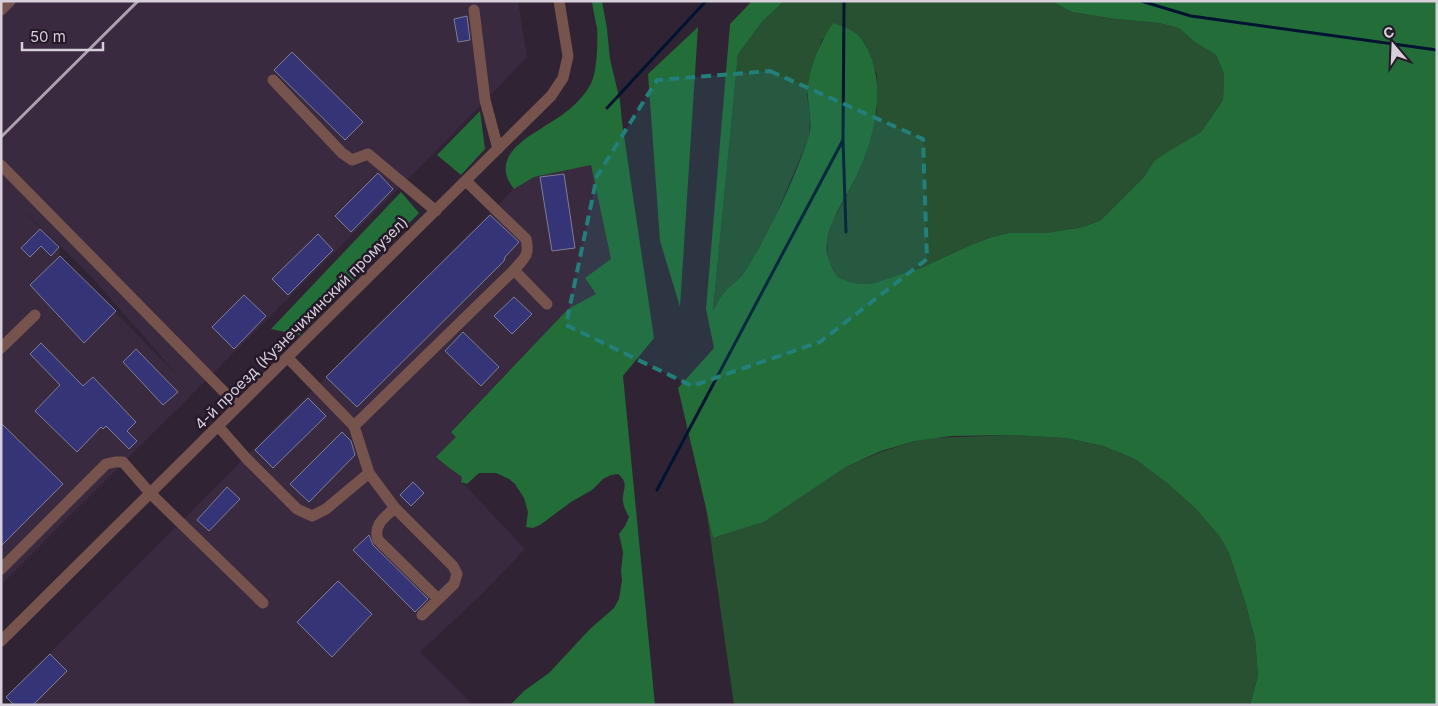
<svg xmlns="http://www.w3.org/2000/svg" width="1438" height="706" font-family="Inter,sans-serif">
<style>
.built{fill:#3a2a40;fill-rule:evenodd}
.green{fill:#275131}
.forest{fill:#226d38}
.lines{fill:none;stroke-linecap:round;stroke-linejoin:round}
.stream{stroke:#001431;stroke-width:3}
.building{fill:#353476;stroke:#7c7e95}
.minor{stroke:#77534d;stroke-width:11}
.rail{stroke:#aca3af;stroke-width:3}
.marked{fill:#237f79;fill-opacity:0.2;stroke:#237f79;stroke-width:4;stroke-dasharray:10 6;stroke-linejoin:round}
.labels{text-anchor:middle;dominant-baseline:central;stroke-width:5;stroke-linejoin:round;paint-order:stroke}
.street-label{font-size:15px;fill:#d7cfda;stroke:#251929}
</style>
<rect width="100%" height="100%" fill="#2f2334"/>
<path class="built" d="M 1,1 L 518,1 L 527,57 L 439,148 L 1,585 ZM 9,197 L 88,273 L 180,378 L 60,256 L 59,247 Z
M 591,165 L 611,259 L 596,294 L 568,309 L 451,431 L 457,437 L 448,467 L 462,477 L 462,482 L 525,549 L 483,593 L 420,652 L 473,705 L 14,705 L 6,697 L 514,189 L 534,177 Z"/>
<path class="green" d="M 784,1 L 1051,1 L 1072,12 L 1115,19 L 1159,23 L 1179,28 L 1196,42 L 1216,55 L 1224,74 L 1223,100 L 1201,132 L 1154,161 L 1144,177 L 1101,220 L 1083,227 L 1046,233 L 1009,233 L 992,237 L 973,244 L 923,267 L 871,284 L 853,283 L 836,277 L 828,259 L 827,241 L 832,222 L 851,188 L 860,167 L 877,112 L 877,75 L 864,42 L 822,39 L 811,76 L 807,96 L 810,117 L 809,137 L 768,234 L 745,272 L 725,292 L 713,312 L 738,53 L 762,22 Z
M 1009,435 L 1066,438 L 1103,446 L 1135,459 L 1167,483 L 1196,509 L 1220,537 L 1229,553 L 1246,605 L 1255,639 L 1258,676 L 1250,705 L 734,705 L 704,493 L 713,538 L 764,522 L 846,467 L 881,452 L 915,441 L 933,438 Z"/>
<path class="forest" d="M 592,1 L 602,1 L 607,29 L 610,59 L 620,101 L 622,122 L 654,338 L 623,376 L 655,705 L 510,705 L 524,691 L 549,673 L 590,629 L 614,608 L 619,599 L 622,580 L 621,571 L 623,552 L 619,534 L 625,526 L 629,517 C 627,513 623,506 623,501 C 622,489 630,484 618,474 L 611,475 L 603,479 L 592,490 L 571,502 L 540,525 L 533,528 L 526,527 L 528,512 L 524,498 L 515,484 L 509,479 L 496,473 L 479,473 L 467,484 L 461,482 L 462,477 L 448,467 L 436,457 L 456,437 L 451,432 L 568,309 L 596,294 L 585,278 L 611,259 L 591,165 L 534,177 L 514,189 C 487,155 532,135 556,119 C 569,111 586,96 592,81 C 597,70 598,40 597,28 C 595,19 593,10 592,1 Z
M 752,1 L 784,1 L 762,22 L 738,54 L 713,311 C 717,305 720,297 725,292 C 731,284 741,279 746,270 C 771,229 792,185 808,139 C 813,126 809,111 808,98 C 806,74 820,42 833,23 C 857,31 863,36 872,60 C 886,100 870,152 850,189 C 841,205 830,221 827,241 C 825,255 830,265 837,277 L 853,283 L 871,284 L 923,267 L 973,244 L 992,237 L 1009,233 L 1046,233 L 1083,227 L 1101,220 L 1144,177 L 1154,161 L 1169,151 L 1201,132 L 1223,100 L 1224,74 L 1216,55 L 1195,42 L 1179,28 L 1159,23 L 1115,19 L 1072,12 L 1051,1 L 1437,1 L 1437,705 L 1250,705 L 1258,676 L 1255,639 L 1246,605 L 1229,553 L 1220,537 L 1196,509 L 1167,483 L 1135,459 L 1103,446 L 1066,438 L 1009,435 L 951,436 L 915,441 L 881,451 L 846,467 L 764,522 L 713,538 L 678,388 L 714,348 L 706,309 L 730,24 Z
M 698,27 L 680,307 L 660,241 L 648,74 Z
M 480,111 L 485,149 L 461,175 L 437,155 Z
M 401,192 L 419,213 L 300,335 L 271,329 Z"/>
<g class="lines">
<path class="stream" d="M 844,1 L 843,140 L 846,232
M 1141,1 L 1191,16 L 1437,50
M 607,108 L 706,1
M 657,490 L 843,140"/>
</g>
<path class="building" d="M 467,16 L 470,40 L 458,42 L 454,19 Z
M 292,52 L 363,122 L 345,140 L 274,70 Z
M 378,173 L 393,189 L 351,232 L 335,216 Z
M 564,174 L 575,248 L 552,251 L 540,177 Z
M 490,215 L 519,242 L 505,257 L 504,261 L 357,407 L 326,377 Z
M 40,229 L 59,247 L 51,256 L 41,246 L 30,257 L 21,248 Z
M 318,234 L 333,250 L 288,295 L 272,279 Z
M 60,256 L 116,311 L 84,343 L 30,285 Z
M 244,295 L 266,316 L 234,349 L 212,327 Z
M 514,297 L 532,314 L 512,334 L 494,316 Z
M 463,332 L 499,367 L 481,386 L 445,351 Z
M 41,343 L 83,386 L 93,377 L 136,422 L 127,431 L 137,441 L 129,449 L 106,426 L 103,429 L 101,427 L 77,452 L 35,411 L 60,385 L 30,354 Z
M 136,349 L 178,392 L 163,405 L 123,362 Z
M 308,398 L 326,416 L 273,468 L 255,450 Z
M 1,423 L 63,484 L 1,546 Z
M 342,432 L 351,441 L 355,455 L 309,502 L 290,484 Z
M 413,482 L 424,493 L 411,506 L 400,495 Z
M 227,487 L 240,499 L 209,531 L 197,520 Z
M 369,535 L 373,545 L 428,599 L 415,612 L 353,550 Z
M 338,581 L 372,614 L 332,657 L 297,622 Z
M 50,654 L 67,671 L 33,705 L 14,705 L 6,697 Z"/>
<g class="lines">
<path class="minor" d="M 1,10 L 10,1
M 474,10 L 485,100 L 498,149
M 273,80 L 342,153 L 352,160 L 368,154 L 436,211
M 1,165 L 238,406
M 514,270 L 547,304
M 1,348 L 35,315
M 288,358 L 354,426 L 514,270 C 524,258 530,256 526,239 L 466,181
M 218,426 L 246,458 L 297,509 L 312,516 L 326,509 L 369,473 L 354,426
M 369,473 L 395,508 L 453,566 L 457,574 L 454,584 L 422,615
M 395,508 C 384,518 373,525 378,540 L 438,599
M 1,569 L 106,464 L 115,462 L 123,462 L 150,493 L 263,603
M 1,641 L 551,96 L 563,78 L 568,56 L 559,1"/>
<path class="rail" d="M 1,137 L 138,1"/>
</g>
<path class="marked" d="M 770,71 L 923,139 L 927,259 L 820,342 L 692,386 L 566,325 L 597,176 L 657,80 Z"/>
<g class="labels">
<g class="street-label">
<text transform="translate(301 323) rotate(-45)">4-й проезд (Кузнечихинский промузел)</text>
</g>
</g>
<rect width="1438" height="706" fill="none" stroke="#d7cfda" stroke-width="5"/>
<g transform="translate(1393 45) rotate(341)" stroke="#251929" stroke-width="4" paint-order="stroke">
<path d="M0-4L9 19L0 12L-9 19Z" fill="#d7cfda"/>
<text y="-8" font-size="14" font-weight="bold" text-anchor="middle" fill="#d7cfda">С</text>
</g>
<path d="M22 42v8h81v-8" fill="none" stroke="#d7cfda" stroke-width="2.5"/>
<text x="30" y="42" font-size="15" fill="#d7cfda" stroke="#251929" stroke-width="4" paint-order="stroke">50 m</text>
</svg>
